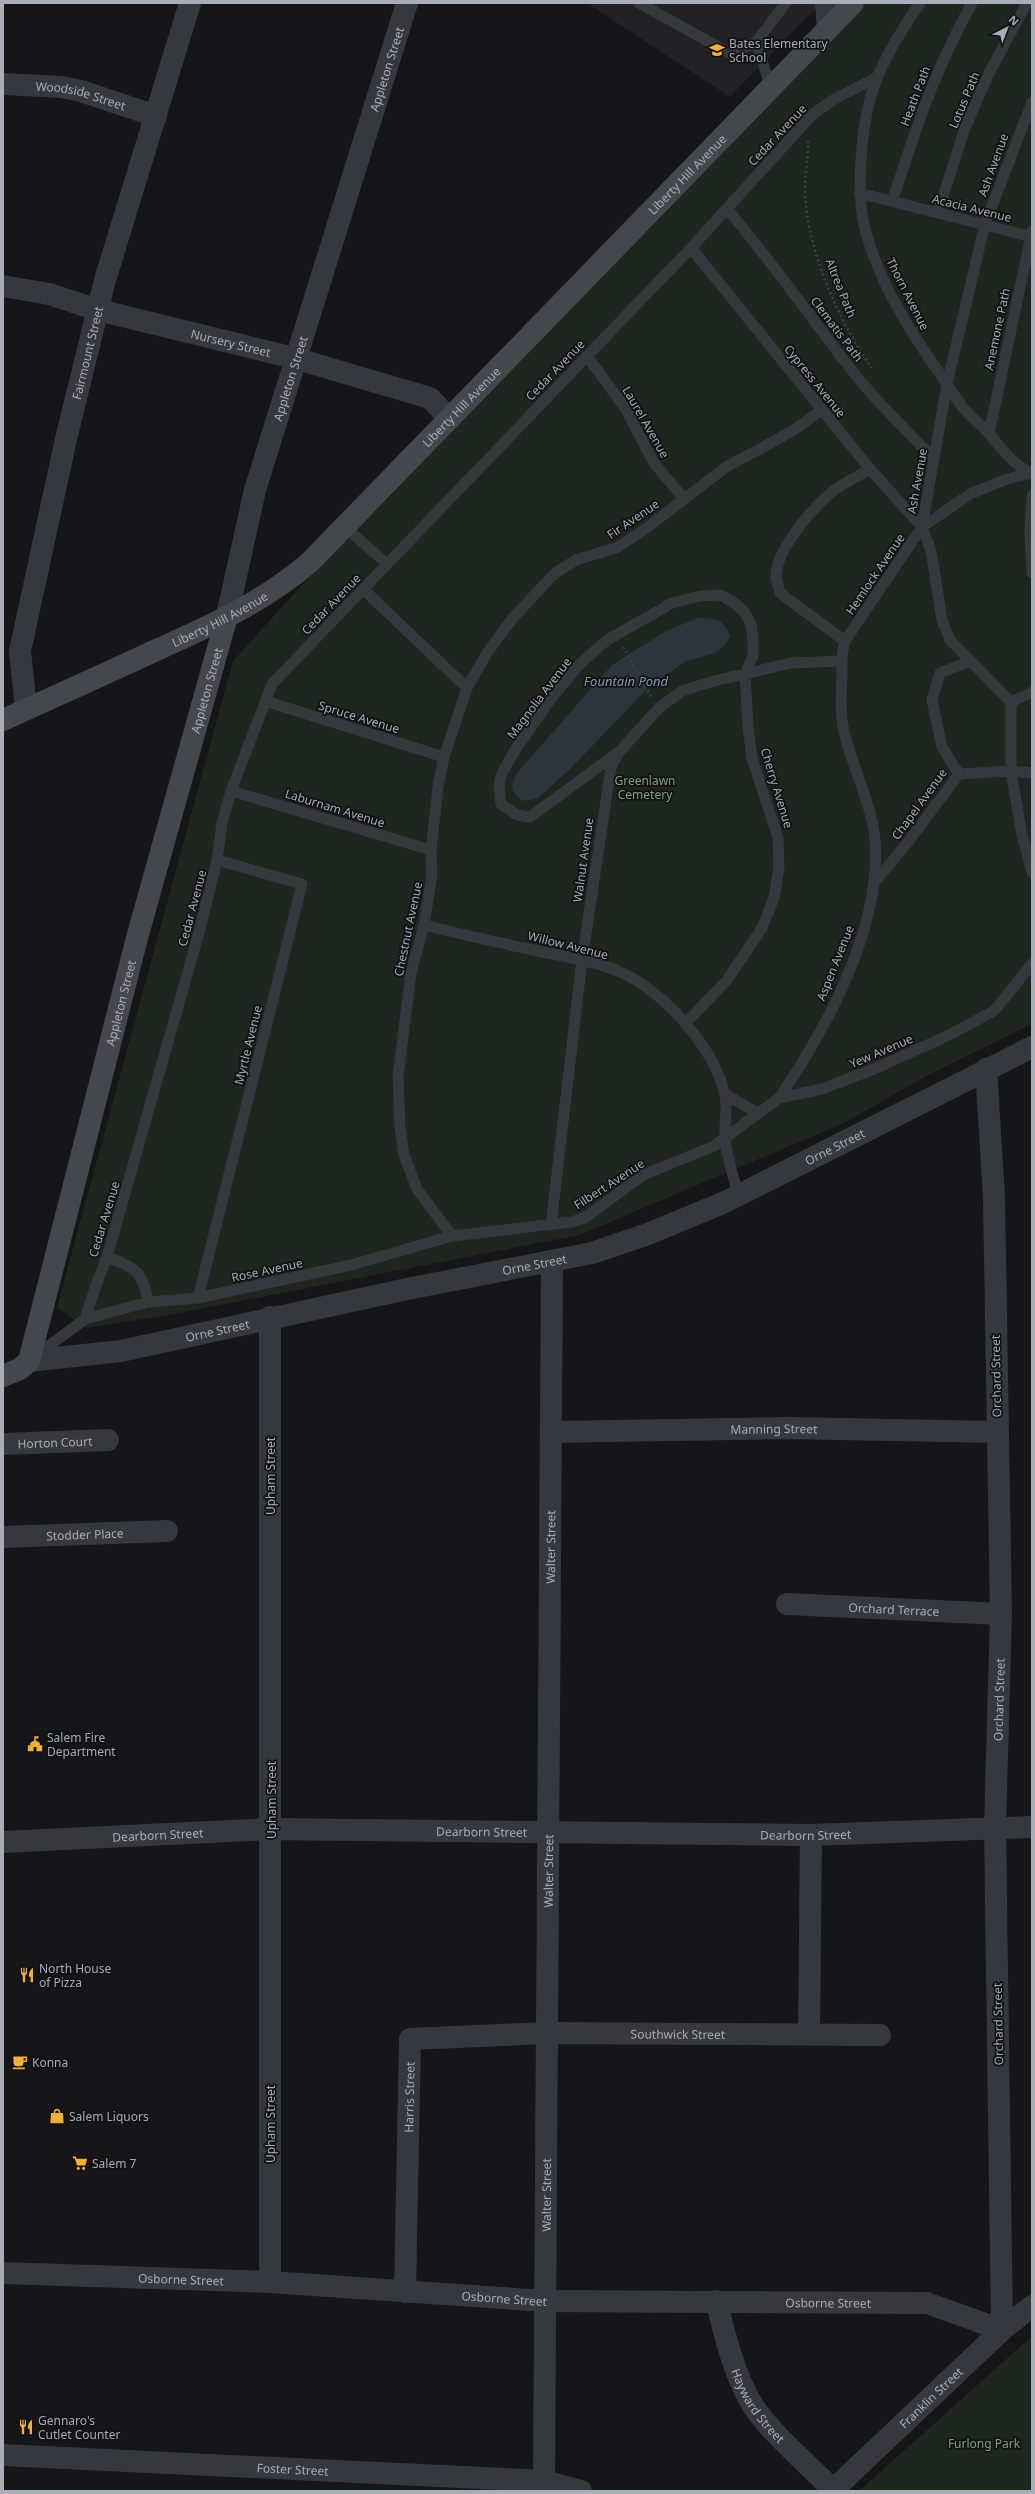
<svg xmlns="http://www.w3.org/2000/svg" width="1035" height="2494" font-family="'Noto Sans',sans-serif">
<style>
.built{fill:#222225}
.green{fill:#1e261f}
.water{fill:#2c353c}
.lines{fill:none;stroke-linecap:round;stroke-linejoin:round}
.path{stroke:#3d3f44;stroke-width:2.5;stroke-dasharray:2 3;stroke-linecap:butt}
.lane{stroke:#37383d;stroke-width:11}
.street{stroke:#37383d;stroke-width:22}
.secondary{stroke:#45474d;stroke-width:22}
.labels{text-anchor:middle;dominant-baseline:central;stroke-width:3.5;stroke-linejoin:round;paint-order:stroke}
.poi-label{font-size:12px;fill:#a8adb8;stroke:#111113;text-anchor:start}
.street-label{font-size:12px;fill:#a8adb8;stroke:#111113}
.park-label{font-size:12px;fill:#7fa381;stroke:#111113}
.water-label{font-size:13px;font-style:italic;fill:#7f9bb3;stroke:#111113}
</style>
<rect width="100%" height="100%" fill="#161618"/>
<path class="built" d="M 587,3 L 821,3 L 730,97 Z"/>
<path class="green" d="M 864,3 L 1032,3 L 1032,1024 L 930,1074 L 846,1122 L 580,1235 L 169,1315 L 86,1328 L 57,1307 L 233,661 L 302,585 Z
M 1032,2336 L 1032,2491 L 859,2491 Z"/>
<path class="water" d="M 698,618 C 716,618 723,619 730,636 L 725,645 L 715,653 L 686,661 L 650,686 L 570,769 L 538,798 L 524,801 C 510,792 509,785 518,772 L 612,665 L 666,631 Z"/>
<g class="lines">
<path class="path" d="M 808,141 C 809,157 805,172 805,187 C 805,247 839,323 874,371
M 623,647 L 651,697"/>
<path class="lane" d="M 639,3 L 731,54 L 756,42 L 786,3
M 920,3 C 904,26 889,50 878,76 C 861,115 854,196 867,236 C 883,291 915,339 947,384 C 953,392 958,402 964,409 C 972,418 982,426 990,435 C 1003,450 1013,465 1032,473
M 756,42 L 771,88
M 1032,102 L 985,224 L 947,384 L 922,527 L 931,551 L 942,620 L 950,640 L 1011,702 L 1011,771 L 1022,835 L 1032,872
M 859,193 L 1032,237
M 892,202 C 915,131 935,69 972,3
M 727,209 C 769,258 806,311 846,363 C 872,397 904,428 934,459
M 938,212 L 965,128 L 989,73 L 1027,3
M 691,248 L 870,469 L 922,527
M 587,356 L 625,408 L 654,463 L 684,499
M 989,434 L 1032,231
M 1032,496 L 1030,531 L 1032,573
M 344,526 L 387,564
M 363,589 L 467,688
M 845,641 L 780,593 C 779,588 777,583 776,578 C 775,551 813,507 833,491 C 844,483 858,476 870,469
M 265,701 L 444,757
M 1011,702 L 1032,692
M 620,751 L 530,817 L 517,815 L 501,804 L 499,787 L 501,775 L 515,750 L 553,696 L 580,664 L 607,640 L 672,603 L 700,596 L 721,595 L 737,605 L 745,613 L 751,624 L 753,640 L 753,655 L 745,674 L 748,726 L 752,758 L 778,838 L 779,868 L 774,898 L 762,928 L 727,980 L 686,1023
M 959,774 L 942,747 L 932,700 L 940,673 L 970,661
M 959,774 L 1011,771 L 1032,773
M 231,791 L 431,850
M 874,883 L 908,842 L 959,774
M 424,925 C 460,934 496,942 533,950 C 561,956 590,960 616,970 C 663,990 713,1045 725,1095 C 728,1109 724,1122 725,1137 C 726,1156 734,1177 738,1196
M 725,1094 L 758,1113
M 779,1098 C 827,1028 882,927 875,839 C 871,801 852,768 844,731 C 840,713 841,695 842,677 C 842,664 841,653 845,641 L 922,527 L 970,494 L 1007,479 L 1032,473
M 551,1225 L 582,960 L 611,767 L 620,751 L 659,708 L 682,691 L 714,681 L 791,663 L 842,661
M 452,1236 L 417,1189 L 404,1155 L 400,1127 L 398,1076 L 411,973 L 424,925 L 432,875 L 431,850 L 438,787 L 444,757 L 467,688 L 487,653 L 512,619 L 555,573 L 576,560 L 618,547 L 648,527 L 726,467 L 791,432 L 822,410
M 107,1257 C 135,1268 143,1270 148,1302
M 198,1298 L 302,884 L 217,860
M 85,1319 L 96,1285 L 107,1257 L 200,929 L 217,860 L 222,823 L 231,791 L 272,684 L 691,248 L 812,115 L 833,100 L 877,77
M 34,1357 L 85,1319 L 148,1302 L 198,1298 L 351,1265 L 452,1236 L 572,1222 L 586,1217 L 643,1175 L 714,1146 L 779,1098 L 822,1089 L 874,1069 L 947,1036 L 994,1011 L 1032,964"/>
<g class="street">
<path d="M 826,3 L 828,29"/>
<path id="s1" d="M 3,84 L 61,87 L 81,91 L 156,116"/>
<path id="s2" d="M 3,286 L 49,294 L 98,310 L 294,358 L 430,398 L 450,419"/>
<path id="s3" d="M 227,616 L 255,490 L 407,3"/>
<path id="s4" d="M 26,709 L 20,651 L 66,439 L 105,280 L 190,3"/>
<path id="s5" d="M 29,1361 L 121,1351 L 407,1289 L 592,1253 L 648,1234 L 725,1202 L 1032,1047"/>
<path id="s6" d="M 551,1432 L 787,1428 L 997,1432"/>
<path id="s7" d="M 3,1444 L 108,1440"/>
<path id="s8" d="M 3,1537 L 167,1531"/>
<path id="s9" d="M 787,1604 L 1001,1614"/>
<path id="s10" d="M 3,1842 L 271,1829 L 811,1835 L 1032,1827"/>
<path d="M 809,2033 L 811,1835"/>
<path id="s11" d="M 3,2273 L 270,2282 L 545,2301 L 927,2303 L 1002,2330 L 995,1827 L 1001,1614 L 994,1197 L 986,1069"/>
<path d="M 270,2282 L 270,1317"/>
<path id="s12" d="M 405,2292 L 410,2039 L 547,2033 L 880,2035"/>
<path id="s13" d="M 716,2301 C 725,2334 732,2367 748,2397 C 763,2427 809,2465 833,2490"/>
<path id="s14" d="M 3,2455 L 544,2481 L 581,2491"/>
<path id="s15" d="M 544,2481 L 552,1262"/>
<path id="s16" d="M 832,2491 L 1002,2330 L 1032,2306"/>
</g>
<g class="secondary">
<path id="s17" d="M 3,720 C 53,697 103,675 152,652 C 208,627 264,602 310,562 L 853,3"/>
<path id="s18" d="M 3,1376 L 20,1369 L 29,1361 L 137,938 L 227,616"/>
</g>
</g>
<defs>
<g id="school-bare" transform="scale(1.2)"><path d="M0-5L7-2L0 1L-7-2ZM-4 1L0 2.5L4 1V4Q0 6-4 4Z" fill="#f2b134" stroke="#111113" stroke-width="2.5" paint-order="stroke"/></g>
<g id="civic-bare" transform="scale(1.2)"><path d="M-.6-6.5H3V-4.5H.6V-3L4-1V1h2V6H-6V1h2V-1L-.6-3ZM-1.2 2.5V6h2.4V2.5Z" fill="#f2b134" stroke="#111113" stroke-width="2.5" paint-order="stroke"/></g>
<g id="restaurant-bare" transform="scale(1.2)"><path d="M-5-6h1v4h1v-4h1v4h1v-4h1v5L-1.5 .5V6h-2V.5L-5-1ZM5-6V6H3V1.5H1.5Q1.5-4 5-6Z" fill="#f2b134" stroke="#111113" stroke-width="2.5" paint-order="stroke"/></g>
<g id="cafe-bare" transform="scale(1.2)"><path d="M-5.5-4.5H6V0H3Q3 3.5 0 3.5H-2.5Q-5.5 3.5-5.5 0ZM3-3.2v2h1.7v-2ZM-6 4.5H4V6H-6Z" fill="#f2b134" stroke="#111113" stroke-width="2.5" paint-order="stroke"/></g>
<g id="shop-bare" transform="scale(1.2)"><path d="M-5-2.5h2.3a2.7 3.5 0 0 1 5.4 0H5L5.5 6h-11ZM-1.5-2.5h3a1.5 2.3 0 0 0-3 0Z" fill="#f2b134" stroke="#111113" stroke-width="2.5" paint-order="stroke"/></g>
<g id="supermarket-bare" transform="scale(1.2)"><path d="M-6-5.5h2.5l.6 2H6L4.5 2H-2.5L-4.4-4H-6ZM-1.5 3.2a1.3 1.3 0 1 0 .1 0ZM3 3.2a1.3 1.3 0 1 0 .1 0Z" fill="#f2b134" stroke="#111113" stroke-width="2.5" paint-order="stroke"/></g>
</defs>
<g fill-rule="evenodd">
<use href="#school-bare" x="717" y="50"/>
<use href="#civic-bare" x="35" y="1744"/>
<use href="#restaurant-bare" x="27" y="1975"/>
<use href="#cafe-bare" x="20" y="2062"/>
<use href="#shop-bare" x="57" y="2116"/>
<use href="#supermarket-bare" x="80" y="2163"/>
<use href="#restaurant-bare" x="26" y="2427"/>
</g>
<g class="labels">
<g class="poi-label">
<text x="729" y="43">Bates Elementary<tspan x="729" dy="14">School</tspan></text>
<text x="47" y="1737">Salem Fire<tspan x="47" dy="14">Department</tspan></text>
<text x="39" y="1968">North House<tspan x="39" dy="14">of Pizza</tspan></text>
<text x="32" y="2062">Konna</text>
<text x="69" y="2116">Salem Liquors</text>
<text x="92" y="2163">Salem 7</text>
<text x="38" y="2420">Gennaro's<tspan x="38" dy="14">Cutlet Counter</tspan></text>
</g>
<g class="street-label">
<text stroke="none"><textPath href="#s3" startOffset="570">Appleton Street</textPath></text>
<text stroke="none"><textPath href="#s1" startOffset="79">Woodside Street</textPath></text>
<text transform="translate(915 96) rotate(-69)">Heath Path</text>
<text transform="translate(964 100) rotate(-67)">Lotus Path</text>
<text transform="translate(777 135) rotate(-47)">Cedar Avenue</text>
<text transform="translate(993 165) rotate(-70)">Ash Avenue</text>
<text stroke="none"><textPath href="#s17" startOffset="887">Liberty Hill Avenue</textPath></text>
<text transform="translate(972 208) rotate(14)">Acacia Avenue</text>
<text transform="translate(841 288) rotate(68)">Altrea Path</text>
<text transform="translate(908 294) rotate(63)">Thorn Avenue</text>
<text transform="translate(837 329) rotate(53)">Clematis Path</text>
<text transform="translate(997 329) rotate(-78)">Anemone Path</text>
<text stroke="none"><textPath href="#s2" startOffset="235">Nursery Street</textPath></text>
<text stroke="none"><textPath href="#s4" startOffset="364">Fairmount Street</textPath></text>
<text transform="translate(555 370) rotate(-46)">Cedar Avenue</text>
<text stroke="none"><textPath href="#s3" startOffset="246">Appleton Street</textPath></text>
<text transform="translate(815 381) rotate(51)">Cypress Avenue</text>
<text stroke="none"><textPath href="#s17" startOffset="563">Liberty Hill Avenue</textPath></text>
<text transform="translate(646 422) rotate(60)">Laurel Avenue</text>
<text transform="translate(917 481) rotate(-80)">Ash Avenue</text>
<text transform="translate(633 519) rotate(-34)">Fir Avenue</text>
<text transform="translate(875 574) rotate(-56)">Hemlock Avenue</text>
<text transform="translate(331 604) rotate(-46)">Cedar Avenue</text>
<text stroke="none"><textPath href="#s17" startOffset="239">Liberty Hill Avenue</textPath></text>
<text stroke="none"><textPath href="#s18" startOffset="724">Appleton Street</textPath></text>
<text transform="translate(539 698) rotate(-53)">Magnolia Avenue</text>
<text transform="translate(359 717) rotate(17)">Spruce Avenue</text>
<text transform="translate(777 788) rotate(73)">Cherry Avenue</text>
<text transform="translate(919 804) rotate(-54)">Chapel Avenue</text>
<text transform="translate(335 808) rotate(17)">Laburnam Avenue</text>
<text transform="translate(583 860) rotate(-82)">Walnut Avenue</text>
<text transform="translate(192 908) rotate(-75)">Cedar Avenue</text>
<text transform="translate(408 929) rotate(-78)">Chestnut Avenue</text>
<text transform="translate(568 945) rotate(14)">Willow Avenue</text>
<text transform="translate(835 963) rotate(-68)">Aspen Avenue</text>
<text stroke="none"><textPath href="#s18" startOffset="400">Appleton Street</textPath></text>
<text transform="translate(248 1045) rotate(-76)">Myrtle Avenue</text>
<text transform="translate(881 1051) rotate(-23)">Yew Avenue</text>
<text stroke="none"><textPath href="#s5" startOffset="839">Orne Street</textPath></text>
<text transform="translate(609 1184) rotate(-33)">Filbert Avenue</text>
<text transform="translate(104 1219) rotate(-73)">Cedar Avenue</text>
<text stroke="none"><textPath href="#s5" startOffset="515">Orne Street</textPath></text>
<text transform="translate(267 1270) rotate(-12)">Rose Avenue</text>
<text stroke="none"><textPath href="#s5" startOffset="191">Orne Street</textPath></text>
<text transform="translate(996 1376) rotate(-91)">Orchard Street</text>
<text stroke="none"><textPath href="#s6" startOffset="223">Manning Street</textPath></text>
<text stroke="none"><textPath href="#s7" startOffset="52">Horton Court</textPath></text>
<text transform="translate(270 1476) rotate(-90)">Upham Street</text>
<text stroke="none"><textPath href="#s8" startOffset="82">Stodder Place</textPath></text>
<text stroke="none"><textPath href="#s15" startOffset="934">Walter Street</textPath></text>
<text stroke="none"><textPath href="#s9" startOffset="107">Orchard Terrace</textPath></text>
<text stroke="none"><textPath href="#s11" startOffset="1635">Orchard Street</textPath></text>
<text transform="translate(271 1800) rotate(-90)">Upham Street</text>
<text stroke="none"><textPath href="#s10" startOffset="479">Dearborn Street</textPath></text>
<text stroke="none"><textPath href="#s10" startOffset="803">Dearborn Street</textPath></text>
<text stroke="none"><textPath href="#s10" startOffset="155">Dearborn Street</textPath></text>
<text stroke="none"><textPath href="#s15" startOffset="610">Walter Street</textPath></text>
<text transform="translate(998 2024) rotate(-91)">Orchard Street</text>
<text stroke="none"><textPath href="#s12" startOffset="521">Southwick Street</textPath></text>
<text stroke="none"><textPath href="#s12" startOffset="195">Harris Street</textPath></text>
<text transform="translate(270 2124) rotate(-90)">Upham Street</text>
<text stroke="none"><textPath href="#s15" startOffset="286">Walter Street</textPath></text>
<text stroke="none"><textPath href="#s11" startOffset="178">Osborne Street</textPath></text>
<text stroke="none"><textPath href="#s11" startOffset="502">Osborne Street</textPath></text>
<text stroke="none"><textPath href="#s11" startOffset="826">Osborne Street</textPath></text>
<text stroke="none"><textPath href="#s16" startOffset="136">Franklin Street</textPath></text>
<text stroke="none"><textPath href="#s13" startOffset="114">Hayward Street</textPath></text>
<text stroke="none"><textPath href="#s14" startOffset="290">Foster Street</textPath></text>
</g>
<g class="park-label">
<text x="645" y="780">Greenlawn<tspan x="645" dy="14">Cemetery</tspan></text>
<text x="984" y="2443">Furlong Park</text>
</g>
<g class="water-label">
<text x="626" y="681">Fountain Pond</text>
</g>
</g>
<rect width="1035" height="2494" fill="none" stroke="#a8adb8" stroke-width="8"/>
<g transform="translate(1007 28) rotate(42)" stroke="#111113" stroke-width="3" paint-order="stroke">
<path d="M0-3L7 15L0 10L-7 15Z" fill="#a8adb8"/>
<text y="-6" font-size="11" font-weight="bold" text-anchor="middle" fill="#a8adb8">N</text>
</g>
</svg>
